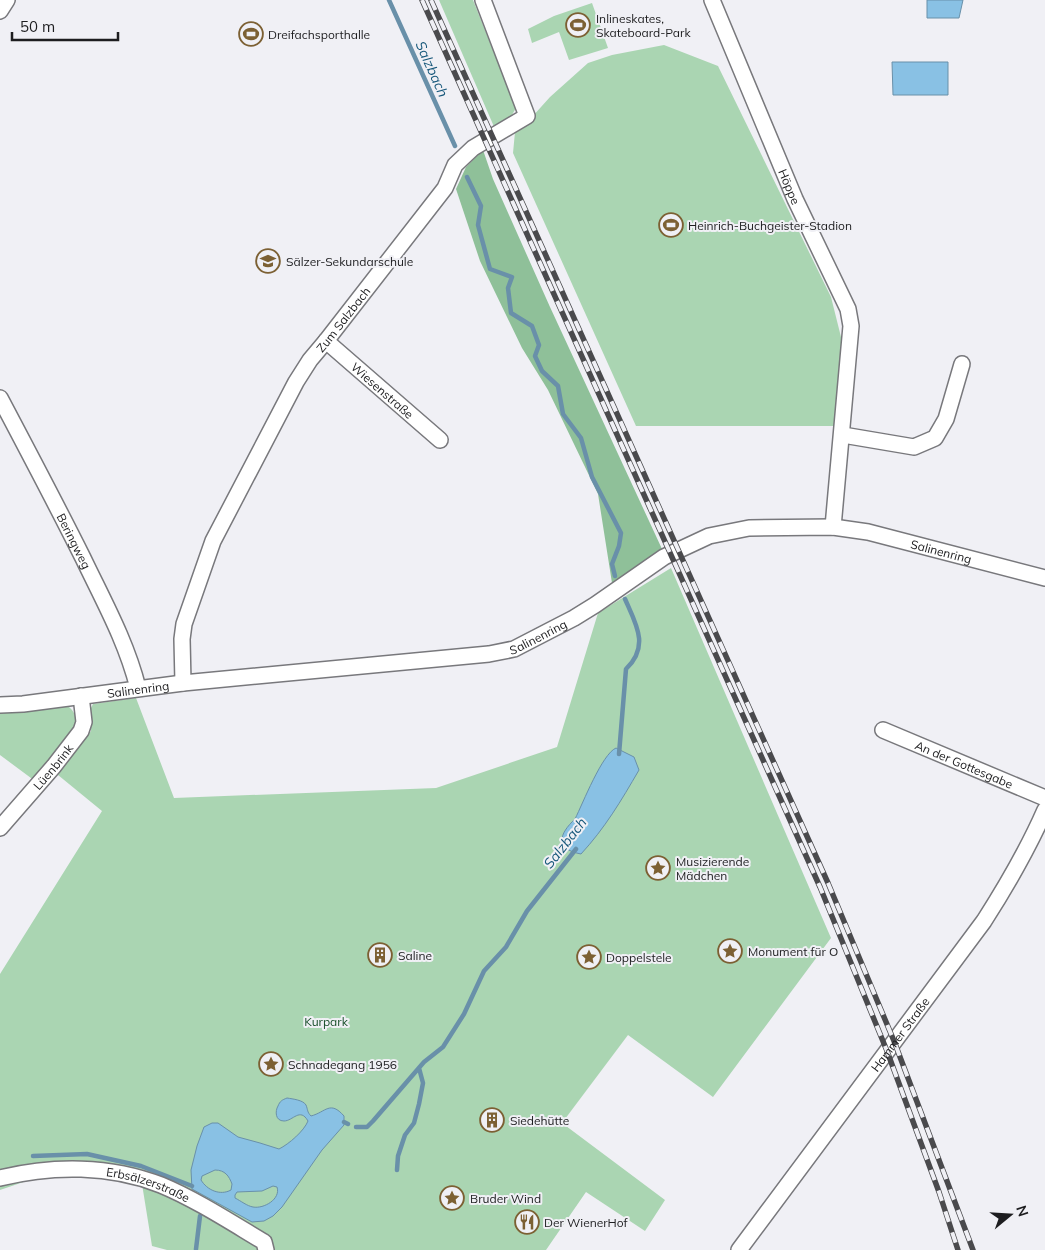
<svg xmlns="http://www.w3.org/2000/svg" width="1045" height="1250" font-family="Mulish,sans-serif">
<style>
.green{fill:#aad5b2}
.forest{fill:#8fc099}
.water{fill:#89c1e4;stroke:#6990a9;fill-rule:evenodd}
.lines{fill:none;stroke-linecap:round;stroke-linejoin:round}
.stream{stroke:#6990a9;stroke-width:4.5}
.minor-casing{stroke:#78787c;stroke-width:18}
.minor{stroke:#fff;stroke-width:15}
.rail-casing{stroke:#4a4a4d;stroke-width:5.5}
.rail{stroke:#f0f0f5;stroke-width:4;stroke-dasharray:11;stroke-linecap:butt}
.labels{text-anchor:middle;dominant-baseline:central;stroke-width:4;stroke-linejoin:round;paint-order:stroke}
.poi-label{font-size:12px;fill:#1d1d1f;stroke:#f0f0f5;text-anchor:start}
.street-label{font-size:12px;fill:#1d1d1f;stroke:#f0f0f5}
.park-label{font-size:12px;fill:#164d28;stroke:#f0f0f5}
.water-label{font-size:14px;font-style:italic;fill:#16577a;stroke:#f0f0f5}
</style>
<rect width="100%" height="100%" fill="#f0f0f5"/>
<path class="green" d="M 439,0 L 473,0 L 516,108 L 509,120 L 495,129 Z
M 592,3 L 608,48 L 569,60 L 559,32 L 532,43 L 528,29 L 554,16 Z
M 664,45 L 718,66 L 831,297 L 842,341 L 834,426 L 636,426 L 513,153 L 515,132 L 532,117 L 550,97 L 588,63 L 612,55 Z
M 671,568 L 831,938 L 713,1097 L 628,1035 L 562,1123 L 665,1200 L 645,1231 L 586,1192 L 546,1250 L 167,1250 L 152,1246 L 142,1184 L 97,1173 L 50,1173 L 0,1190 L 0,974 L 102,811 L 58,775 L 91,731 L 89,712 L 93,704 L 136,698 L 174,798 L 436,788 L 557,747 L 598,613 Z
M 65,704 C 74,710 77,716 76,727 L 35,781 L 0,755 L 0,709 Z"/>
<path class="forest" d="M 483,150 L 493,179 L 550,307 L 662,549 L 612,583 L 598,494 L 548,390 L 522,348 L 480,261 L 456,189 L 466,167 Z"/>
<path class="water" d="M 927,0 L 963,0 L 959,18 L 927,18 Z
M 892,62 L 948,62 L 948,95 L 893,95 Z
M 616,748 L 634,757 L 639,770 C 621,801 605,828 581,854 C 554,849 559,834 575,819 C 583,803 602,754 616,748 Z
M 287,1098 C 293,1099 303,1100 306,1105 C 308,1110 307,1112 311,1116 C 326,1112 330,1100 344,1116 L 344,1125 L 322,1150 L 282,1207 L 273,1216 L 264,1221 L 252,1222 L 192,1189 L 191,1170 L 197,1146 L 204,1127 L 212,1123 L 218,1123 L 238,1137 L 260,1143 L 279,1149 C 289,1144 304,1131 308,1121 C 300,1107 293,1121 284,1121 C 275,1121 275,1111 278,1106 C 280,1101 282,1100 287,1098 ZM 215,1170 C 225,1170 229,1176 232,1184 L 231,1190 C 220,1196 207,1190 201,1180 L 202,1176 ZM 273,1186 L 277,1187 C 281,1199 264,1209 253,1207 C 247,1206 241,1201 235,1198 L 235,1195 L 237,1192 L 262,1191 Z"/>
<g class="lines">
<path class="stream" d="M 389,0 L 455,146
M 467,177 L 481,206 L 478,225 L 490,269 L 512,277 L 508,288 L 511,313 L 532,326 L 539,345 L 535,356 L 542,371 L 558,386 L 563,414 L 581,438 L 592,477 L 621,533 L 619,546 L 612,564 L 615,576
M 619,754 L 626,669 C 650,646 636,624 625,599
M 344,1122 L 348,1124
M 356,1127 L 367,1127 L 373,1121 L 424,1062 L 443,1047 L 464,1014 L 484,971 L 506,947 L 527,911 L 576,849
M 33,1156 L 87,1154 L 141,1166 L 192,1186
M 397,1170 L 398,1156 L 405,1135 L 414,1123 L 419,1104 L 423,1083 L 419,1068
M 196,1249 L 200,1216"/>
<g class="minor-casing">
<g id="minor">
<path id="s1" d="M 712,0 L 795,199 L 848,309 L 851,326 L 833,527"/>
<path d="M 0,11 L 7,0"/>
<path id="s2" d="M 326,341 L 440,440"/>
<path id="s3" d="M 0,398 C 28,451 56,504 83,558 C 104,602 126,641 138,688"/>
<path d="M 843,435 L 914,447 L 935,438 L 946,419 L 962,364"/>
<path id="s4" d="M 183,683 L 182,639 L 184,624 L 213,541 L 296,382 L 310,360 L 326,341 L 445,188 L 455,165 L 473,148 L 527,116 L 483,0"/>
<path id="s5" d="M 0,705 L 23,704 L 183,683 L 489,654 L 514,649 L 574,618 L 595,605 L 664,557 L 709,536 L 749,528 L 833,527 L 868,532 L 1045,578"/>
<path id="s6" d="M 883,730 L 1045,798"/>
<path id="s7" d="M 0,828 L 54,766 L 81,731 L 84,722 L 81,696"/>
<path id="s8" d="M 0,1178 C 53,1165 110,1165 161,1185 C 195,1199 232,1223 264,1242 L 266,1250"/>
<path id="s9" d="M 739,1250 L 984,921 C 1007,885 1028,849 1045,810"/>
</g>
</g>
<use href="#minor" class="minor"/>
<g class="rail-casing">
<path id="rail" d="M 422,0 L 820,887 L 887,1051 L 939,1192 L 958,1250
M 431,0 L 828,883 L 894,1041 L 973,1250"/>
</g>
<use href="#rail" class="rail"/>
</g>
<defs>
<g id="stadium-ring" transform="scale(1.25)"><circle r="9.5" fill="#f0f0f5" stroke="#7c6033" stroke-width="1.5"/><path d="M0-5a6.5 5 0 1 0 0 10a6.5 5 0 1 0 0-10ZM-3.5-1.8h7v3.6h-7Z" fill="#7c6033"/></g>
<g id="school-ring" transform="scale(1.25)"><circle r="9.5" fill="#f0f0f5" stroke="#7c6033" stroke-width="1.5"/><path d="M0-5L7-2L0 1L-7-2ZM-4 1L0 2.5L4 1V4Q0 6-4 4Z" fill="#7c6033"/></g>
<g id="sight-ring" transform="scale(1.25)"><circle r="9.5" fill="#f0f0f5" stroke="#7c6033" stroke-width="1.5"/><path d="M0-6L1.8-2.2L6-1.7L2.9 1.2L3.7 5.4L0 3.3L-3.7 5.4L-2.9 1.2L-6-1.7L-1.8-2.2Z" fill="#7c6033"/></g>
<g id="building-ring" transform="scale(1.25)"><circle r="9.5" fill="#f0f0f5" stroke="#7c6033" stroke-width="1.5"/><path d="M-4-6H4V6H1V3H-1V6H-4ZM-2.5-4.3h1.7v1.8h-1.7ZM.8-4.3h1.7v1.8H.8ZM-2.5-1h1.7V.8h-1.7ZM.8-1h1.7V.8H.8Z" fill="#7c6033"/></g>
<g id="restaurant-ring" transform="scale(1.25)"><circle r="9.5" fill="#f0f0f5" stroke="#7c6033" stroke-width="1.5"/><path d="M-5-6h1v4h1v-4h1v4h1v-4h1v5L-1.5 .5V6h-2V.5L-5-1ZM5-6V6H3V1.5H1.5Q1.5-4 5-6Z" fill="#7c6033"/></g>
</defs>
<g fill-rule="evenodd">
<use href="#stadium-ring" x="578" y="25"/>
<use href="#stadium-ring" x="251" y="34"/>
<use href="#stadium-ring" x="671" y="225"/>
<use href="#school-ring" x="268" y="261"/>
<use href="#sight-ring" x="658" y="868"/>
<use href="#sight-ring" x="730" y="951"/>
<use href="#building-ring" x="380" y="955"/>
<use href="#sight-ring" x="589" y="957"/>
<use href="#sight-ring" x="271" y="1064"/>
<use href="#building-ring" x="492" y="1120"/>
<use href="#sight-ring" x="452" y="1198"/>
<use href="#restaurant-ring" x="527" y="1222"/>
</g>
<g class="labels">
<g class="poi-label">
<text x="596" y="18">Inlineskates,<tspan x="596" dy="14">Skateboard-Park</tspan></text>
<text x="268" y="34">Dreifachsporthalle</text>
<text x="688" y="225">Heinrich-Buchgeister-Stadion</text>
<text x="286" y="261">Sälzer-Sekundarschule</text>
<text x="676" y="861">Musizierende<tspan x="676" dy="14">Mädchen</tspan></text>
<text x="748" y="951">Monument für O</text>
<text x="398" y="955">Saline</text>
<text x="606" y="957">Doppelstele</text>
<text x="288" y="1064">Schnadegang 1956</text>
<text x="510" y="1120">Siedehütte</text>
<text x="470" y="1198">Bruder Wind</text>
<text x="544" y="1222">Der WienerHof</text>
</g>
<g class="street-label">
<text stroke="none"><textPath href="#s1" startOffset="202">Höppe</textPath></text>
<text stroke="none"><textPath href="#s4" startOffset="405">Zum Salzbach</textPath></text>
<text stroke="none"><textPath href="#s2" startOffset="75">Wiesenstraße</textPath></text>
<text stroke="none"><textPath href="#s3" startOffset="161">Beringweg</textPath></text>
<text stroke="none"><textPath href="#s5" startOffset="979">Salinenring</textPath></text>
<text stroke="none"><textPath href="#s5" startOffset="544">Salinenring</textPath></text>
<text stroke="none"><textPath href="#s5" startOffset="139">Salinenring</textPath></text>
<text stroke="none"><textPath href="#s6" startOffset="88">An der Gottesgabe</textPath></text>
<text stroke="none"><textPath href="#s7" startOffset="81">Lüenbrink</textPath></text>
<text stroke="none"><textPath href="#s9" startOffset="269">Hammer Straße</textPath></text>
<text stroke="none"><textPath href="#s8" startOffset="151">Erbsälzerstraße</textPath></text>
</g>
<g class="park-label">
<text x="326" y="1021">Kurpark</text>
</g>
<g class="water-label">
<text transform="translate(432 69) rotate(66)">Salzbach</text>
<text transform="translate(565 843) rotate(-52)">Salzbach</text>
</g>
</g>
<g transform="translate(1010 1215) rotate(72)" stroke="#f0f0f5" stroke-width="4" paint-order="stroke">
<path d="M0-4L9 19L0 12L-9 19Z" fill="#1d1d1f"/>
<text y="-8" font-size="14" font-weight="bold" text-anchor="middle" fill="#1d1d1f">N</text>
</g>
<path d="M12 32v8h106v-8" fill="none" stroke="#1d1d1f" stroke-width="2.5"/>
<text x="20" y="32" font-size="15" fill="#1d1d1f" stroke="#f0f0f5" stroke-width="4" paint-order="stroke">50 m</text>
</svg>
